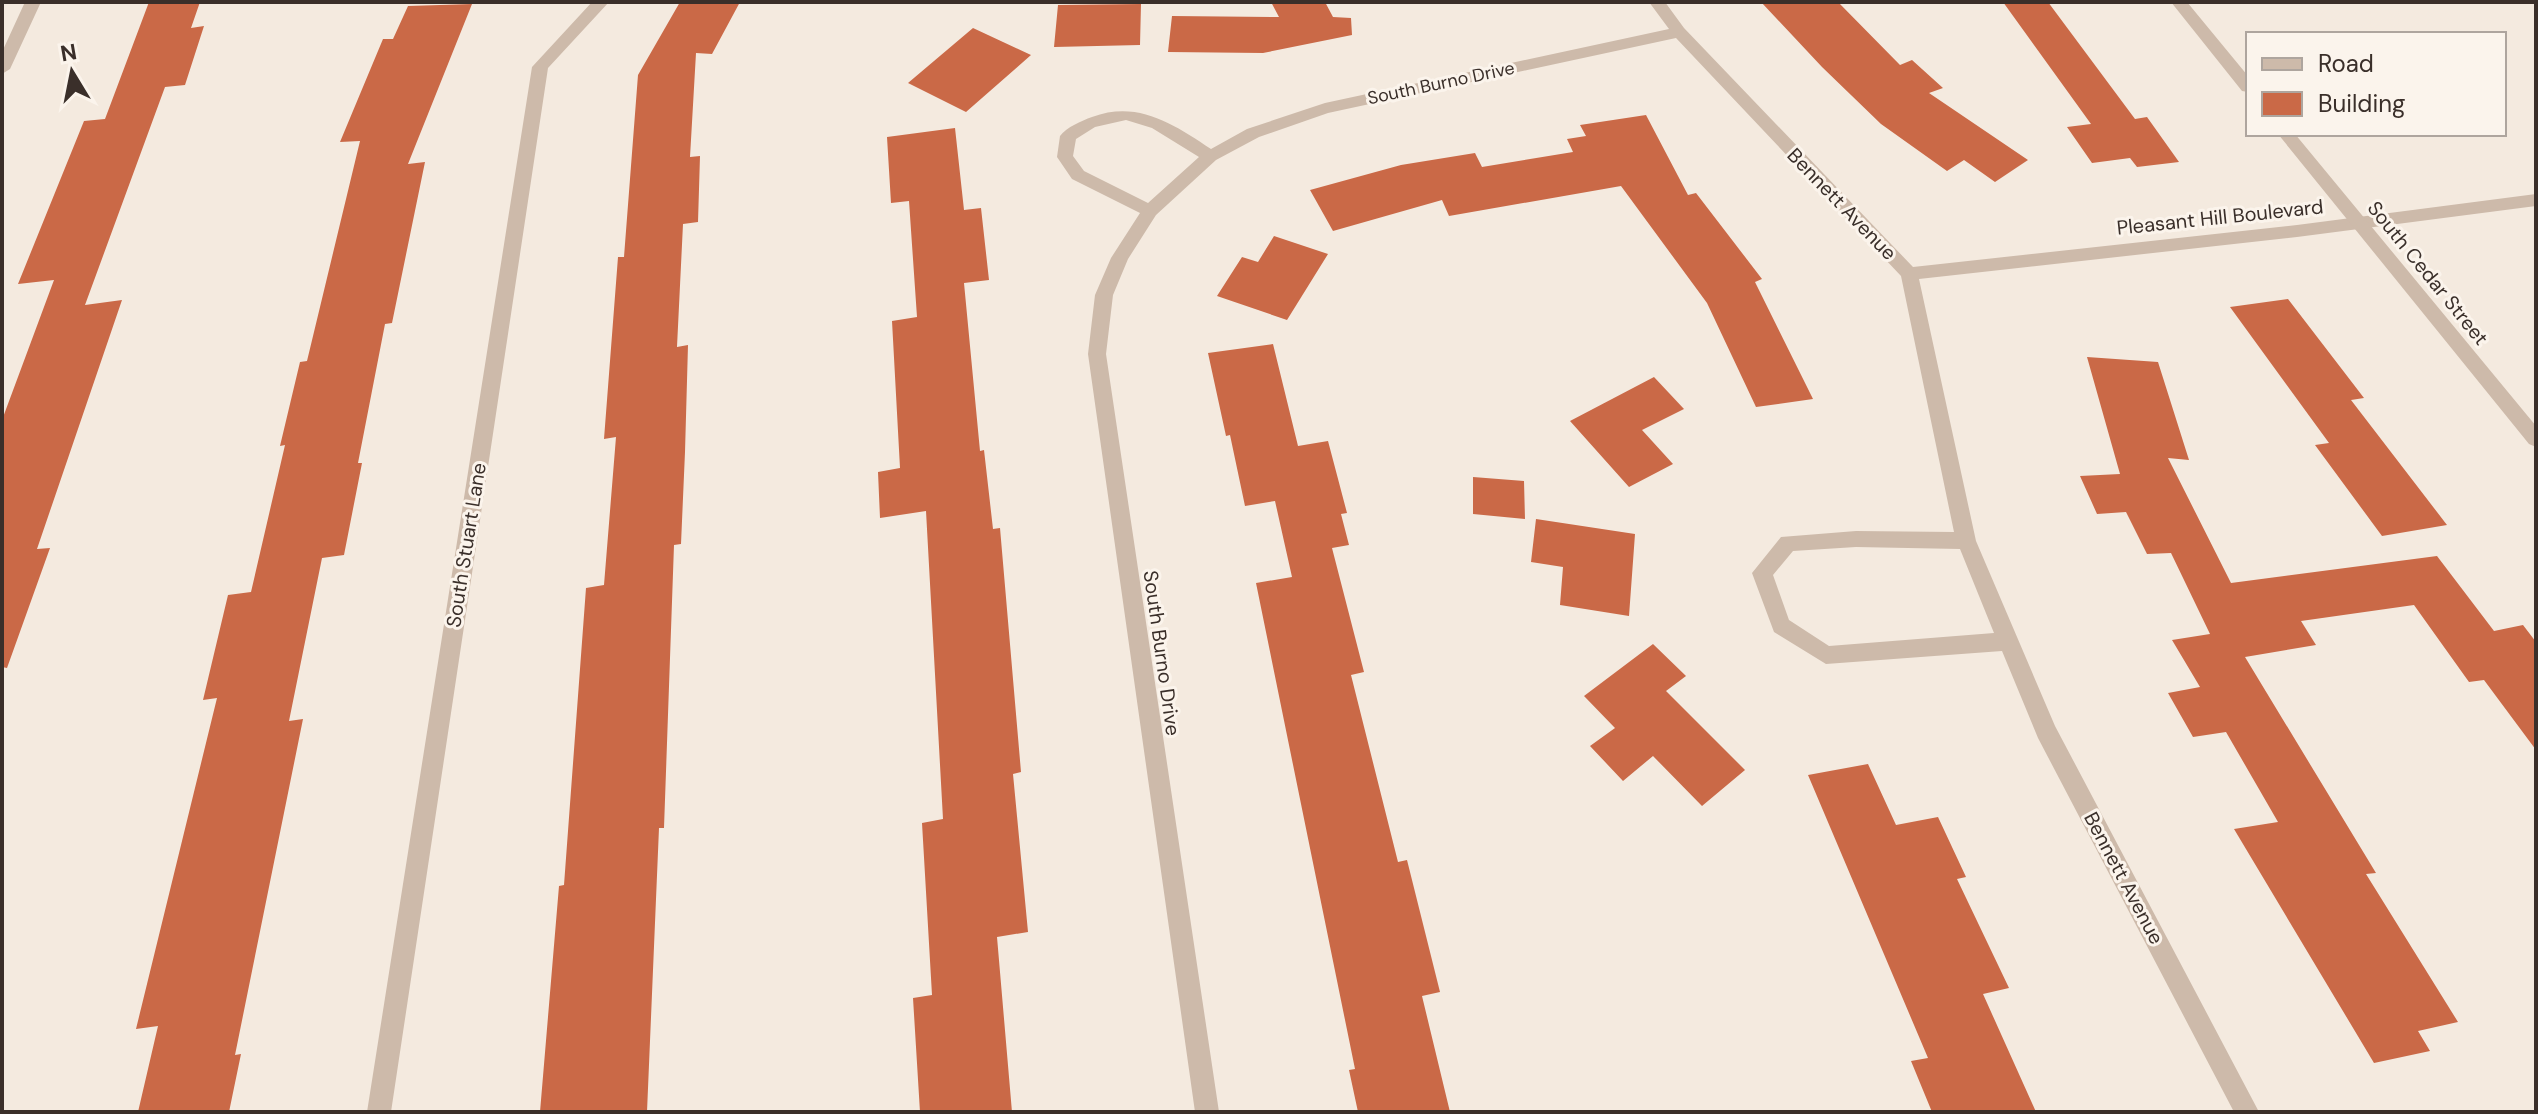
<svg xmlns="http://www.w3.org/2000/svg" width="2538" height="1114" font-family="'DM Sans',sans-serif">
<style>
.building{fill:#ca6947}
.lines{fill:none;stroke-linecap:round;stroke-linejoin:round}
.minor{fill:#cdbaaa;fill-rule:evenodd}
.tertiary{fill:#cdbaaa;fill-rule:evenodd}
.labels{text-anchor:middle;dominant-baseline:central;stroke-width:6;stroke-linejoin:round;paint-order:stroke}
.far-street-label{font-size:18px;fill:#3a2f2a;stroke:#fbf4ec}
.street-label{font-size:20px;fill:#3a2f2a;stroke:#fbf4ec}
</style>
<rect width="100%" height="100%" fill="#f4eadf"/>
<path class="building" d="M 149,2 L 200,2 L 191,28 L 204,26 L 185,85 L 165,87 L 85,305 L 122,300 L 37,549 L 50,548 L 7,668 L 2,667 L 2,420 L 54,280 L 18,284 L 84,121 L 105,119 Z
M 680,2 L 740,2 L 712,54 L 696,53 L 690,157 L 700,156 L 698,222 L 683,224 L 677,347 L 688,345 L 685,452 L 681,544 L 674,545 L 664,828 L 659,828 L 647,1112 L 540,1112 L 559,886 L 564,885 L 586,588 L 604,585 L 616,437 L 604,439 L 618,257 L 624,257 L 638,75 Z
M 1271,2 L 1325,2 L 1333,17 L 1351,18 L 1352,35 L 1263,53 L 1168,52 L 1172,16 L 1279,17 Z
M 1761,2 L 1838,2 L 1900,65 L 1912,60 L 1943,88 L 1929,93 L 2028,160 L 1995,182 L 1964,160 L 1947,171 L 1881,124 L 1822,67 Z
M 2003,2 L 2048,2 L 2135,119 L 2147,117 L 2179,162 L 2137,167 L 2130,158 L 2092,163 L 2067,127 L 2091,124 Z
M 472,4 L 408,164 L 425,162 L 392,323 L 385,324 L 358,463 L 362,463 L 344,555 L 322,558 L 289,721 L 303,719 L 235,1055 L 241,1054 L 229,1112 L 138,1112 L 158,1026 L 136,1029 L 217,698 L 203,700 L 228,595 L 251,592 L 285,445 L 280,446 L 300,362 L 307,361 L 360,141 L 340,142 L 383,39 L 393,39 L 408,6 Z
M 1141,4 L 1140,45 L 1054,47 L 1058,5 Z
M 973,28 L 1031,55 L 966,112 L 908,83 Z
M 1646,115 L 1688,195 L 1696,193 L 1762,279 L 1755,282 L 1813,399 L 1756,407 L 1707,303 L 1621,186 L 1449,216 L 1442,200 L 1333,231 L 1310,190 L 1401,165 L 1475,153 L 1482,167 L 1573,152 L 1567,139 L 1586,136 L 1580,125 Z
M 955,128 L 964,210 L 981,208 L 989,280 L 964,283 L 980,451 L 984,450 L 993,529 L 1000,528 L 1021,772 L 1013,774 L 1028,932 L 997,937 L 1012,1112 L 920,1112 L 913,998 L 932,995 L 922,823 L 943,819 L 926,511 L 880,518 L 878,472 L 900,468 L 892,321 L 917,317 L 909,201 L 891,203 L 887,137 Z
M 1274,236 L 1328,254 L 1287,320 L 1217,296 L 1242,257 L 1258,262 Z
M 2288,299 L 2364,398 L 2351,400 L 2447,525 L 2382,536 L 2315,445 L 2329,443 L 2230,307 Z
M 1273,344 L 1298,446 L 1328,441 L 1347,513 L 1341,514 L 1349,545 L 1332,548 L 1364,672 L 1351,675 L 1398,862 L 1407,860 L 1440,992 L 1422,996 L 1450,1112 L 1358,1112 L 1349,1070 L 1355,1069 L 1256,583 L 1292,577 L 1275,501 L 1245,506 L 1230,435 L 1226,436 L 1208,353 Z
M 2087,357 L 2158,362 L 2189,460 L 2168,458 L 2231,583 L 2437,556 L 2494,631 L 2523,625 L 2536,642 L 2536,750 L 2484,680 L 2469,682 L 2414,605 L 2301,621 L 2316,645 L 2245,657 L 2376,873 L 2366,874 L 2458,1022 L 2418,1031 L 2430,1051 L 2374,1063 L 2234,829 L 2278,822 L 2226,732 L 2193,737 L 2168,693 L 2200,687 L 2172,640 L 2210,634 L 2171,553 L 2147,554 L 2126,512 L 2097,514 L 2080,476 L 2120,474 Z
M 1654,377 L 1684,409 L 1642,430 L 1673,464 L 1629,487 L 1570,421 Z
M 1473,477 L 1524,481 L 1525,519 L 1473,514 Z
M 1536,519 L 1635,534 L 1629,616 L 1560,605 L 1563,567 L 1531,562 Z
M 1653,644 L 1686,676 L 1666,691 L 1745,770 L 1702,806 L 1653,756 L 1623,781 L 1590,746 L 1615,728 L 1584,696 Z
M 1868,764 L 1896,825 L 1938,817 L 1966,877 L 1957,879 L 2009,988 L 1983,994 L 2036,1112 L 1932,1112 L 1911,1061 L 1928,1058 L 1808,775 Z"/>
<g class="lines">
<path class="minor" d="M 25,2 L 41,2 L 10,69 L 2,74 L 2,52 Z
M 592,2 L 609,2 L 548,68 L 391,1112 L 367,1112 L 532,67 Z
M 1649,2 L 1665,2 L 1684,28 L 1913,267 L 2297,225 L 2536,194 L 2536,206 L 2297,237 L 1919,279 L 1976,541 L 2055,726 L 2259,1112 L 2234,1112 L 2038,738 L 2002,651 L 1826,664 L 1774,632 L 1752,573 L 1781,537 L 1856,531 L 1954,532 L 1901,276 L 1676,38 L 1328,113 L 1259,137 L 1216,160 L 1156,215 L 1128,259 L 1113,295 L 1106,354 L 1219,1112 L 1195,1112 L 1088,354 L 1095,295 L 1111,258 L 1140,213 L 1072,179 L 1057,157 L 1060,136 C 1067,127 1081,121 1092,117 C 1138,100 1173,124 1211,149 L 1247,129 L 1325,103 L 1669,29 ZM 1126,120 L 1152,128 L 1199,157 L 1148,203 L 1084,171 L 1073,156 L 1076,139 L 1095,127 ZM 1856,547 L 1960,549 L 1994,633 L 1829,646 L 1789,620 L 1773,575 L 1793,551 Z"/>
<path class="tertiary" d="M 2171,2 L 2187,2 L 2248,76 L 2248,92 L 2242,91 Z
M 2278,134 L 2295,134 L 2536,426 L 2536,447 L 2529,444 Z"/>
</g>
<g class="labels">
<g class="far-street-label">
<text transform="translate(1441 83) rotate(-12)">South Burno Drive</text>
</g>
<g class="street-label">
<text transform="translate(1842 204) rotate(46)">Bennett Avenue</text>
<text transform="translate(2220 217) rotate(-6)">Pleasant Hill Boulevard</text>
<text transform="translate(2428 273) rotate(51)">South Cedar Street</text>
<text transform="translate(466 545) rotate(-81)">South Stuart Lane</text>
<text transform="translate(1162 653) rotate(82)">South Burno Drive</text>
<text transform="translate(2124 878) rotate(62)">Bennett Avenue</text>
</g>
</g>
<rect width="2538" height="1114" fill="none" stroke="#3a2f2a" stroke-width="8"/>
<rect x="2246" y="32" width="260" height="104" fill="#fbf4ec" stroke="#aea59e" stroke-width="2"/>
<rect x="2262" y="58" width="40" height="12" fill="#cdbaaa" stroke="#aea59e" stroke-width="2"/>
<text x="2318" y="72" font-size="24" fill="#3a2f2a">Road</text>
<rect x="2262" y="92" width="40" height="24" fill="#ca6947" stroke="#aea59e" stroke-width="2"/>
<text x="2318" y="112" font-size="24" fill="#3a2f2a">Building</text>
<g transform="translate(72 72) rotate(350)" stroke="#fbf4ec" stroke-width="6" paint-order="stroke">
<path d="M0-6L14 30L0 20L-14 30Z" fill="#3a2f2a"/>
<text y="-12" font-size="22" font-weight="bold" text-anchor="middle" fill="#3a2f2a">N</text>
</g>
</svg>
